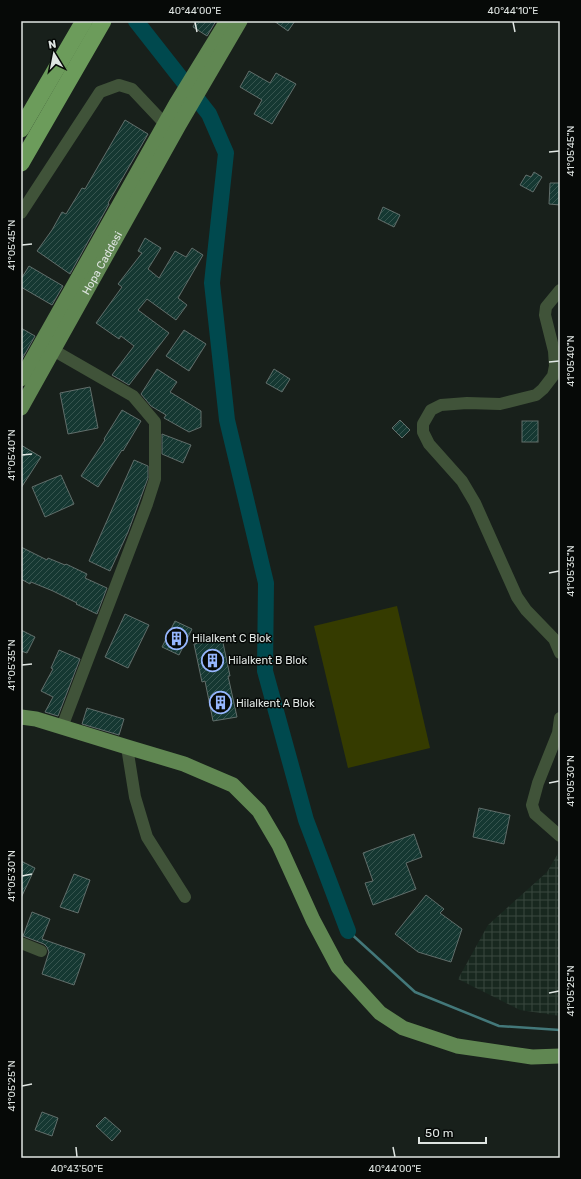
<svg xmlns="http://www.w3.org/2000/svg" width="581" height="1179" font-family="Rubik,sans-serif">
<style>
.industrial{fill:url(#industrial-grid)}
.garden{fill:#353b00}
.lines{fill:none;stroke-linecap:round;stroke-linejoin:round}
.stream{stroke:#43787a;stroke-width:2.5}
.river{stroke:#00494e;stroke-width:16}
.building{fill:url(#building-hatch);stroke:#616e6b}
.minor{stroke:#405339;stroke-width:12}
.major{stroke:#608752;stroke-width:15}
.highway{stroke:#6c9c5b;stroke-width:17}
.ticks{fill:none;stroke:#dfe5e2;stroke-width:1.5}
.labels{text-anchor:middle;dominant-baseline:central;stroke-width:3;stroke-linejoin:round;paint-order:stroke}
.street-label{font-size:11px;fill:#dfe5e2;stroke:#060907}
.poi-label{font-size:11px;fill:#dfe5e2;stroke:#060907;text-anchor:start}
.neatline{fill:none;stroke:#dfe5e2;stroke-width:1.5}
.ticks-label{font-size:10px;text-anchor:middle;fill:#dfe5e2}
</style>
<defs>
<pattern id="industrial-grid" width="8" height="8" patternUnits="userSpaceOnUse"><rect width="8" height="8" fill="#18281f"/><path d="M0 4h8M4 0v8" fill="none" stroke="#39473f"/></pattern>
<pattern id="building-hatch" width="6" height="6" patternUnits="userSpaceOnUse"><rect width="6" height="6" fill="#153832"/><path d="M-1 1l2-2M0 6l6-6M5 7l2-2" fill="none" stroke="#37554f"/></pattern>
</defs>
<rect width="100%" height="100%" fill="#18201b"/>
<path class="industrial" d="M560 850V1016L520 1010 458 979 488 925 547 872Z"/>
<path class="garden" d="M397 606 430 748 348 768 314 626Z"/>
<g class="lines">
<path class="stream" d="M348 931 415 992 499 1026 560 1030"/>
<path class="river" d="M136 21 209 114 226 153 212 283 227 420 266 583 265 671 306 820 348 931"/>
</g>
<g class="building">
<path d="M196 21H216L207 36 193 27Z"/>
<path d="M274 21H295L288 31Z"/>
<path d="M249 71 270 83 276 73 296 84 272 124 254 114 262 100 240 87Z"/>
<path d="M125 120 148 134 108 203 109 204 70 274 37 251 52 230 62 212 66 214 82 188 85 189Z"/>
<path d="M534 172 542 177 533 192 520 185 526 175 531 177Z"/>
<path d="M550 183H560V205L549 204Z"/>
<path d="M383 207 400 215 394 227 378 219Z"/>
<path d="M145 238 161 248 148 269 159 278 175 251 186 257 192 248 203 255 178 298 187 305 176 320 147 299 138 310 169 333 129 385 112 375 134 346 121 336 119 339 96 323 122 287 118 284 142 253 138 251Z"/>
<path d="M29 266 63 286 52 305 21 287V279Z"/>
<path d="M21 328 35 336 21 361Z"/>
<path d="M184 330 206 344 189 371 166 356Z"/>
<path d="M157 369 177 382 170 392 201 411V427L189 432 164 418 166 415 151 406 141 394Z"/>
<path d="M274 369 290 379 282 392 266 383Z"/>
<path d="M90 387 98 428 68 434 60 393Z"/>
<path d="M122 410 141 421 123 451 122 450 98 487 81 476 105 440 104 439Z"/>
<path d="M400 420 410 430 402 438 392 428Z"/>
<rect x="522" y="421" width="16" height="21"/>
<path d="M162 434 191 445 183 463 162 454Z"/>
<path d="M21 445 41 457 21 488Z"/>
<path d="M134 460 148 466V478L128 532 110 571 89 561Z"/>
<path d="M61 475 74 504 45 517 32 487Z"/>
<path d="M21 547 47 560 48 558 65 565 66 564 87 574 85 578 107 588 97 614 76 604 77 603 53 591 31 582 30 584 21 579Z"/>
<path d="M125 614 149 625 128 668 105 657Z"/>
<path d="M175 621 192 629 179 655 162 647Z"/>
<path d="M21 630 35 637 27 653 21 651Z"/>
<path d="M222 638 230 676H228L237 717 213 721 205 681 202 682 194 644Z"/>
<path d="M59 650 80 659 58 716 45 712 53 697 41 691 53 669 51 668Z"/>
<path d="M87 708 124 719 119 735 82 724Z"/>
<path d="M479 808 510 815 504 844 473 837Z"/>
<path d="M414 834 422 857 406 863 416 889 373 905 365 883 373 881 363 853Z"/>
<path d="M21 861 35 868 21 898Z"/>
<path d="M74 874 90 880 78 913 60 907Z"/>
<path d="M426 895 444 909 440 913 462 929 451 962 418 952 395 934Z"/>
<path d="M32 912 50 919 42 939 85 954 74 985 42 974 49 952 47 947 44 944 23 936Z"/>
<path d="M42 1112 58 1118 52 1136 35 1130Z"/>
<path d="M105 1117 121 1131 112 1141 96 1126Z"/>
</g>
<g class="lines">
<g class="minor">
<path d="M21 213 100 92 119 85 132 89 165 124"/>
<path d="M560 290 546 307 545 315 554 351 555 366 553 376 543 389 536 395 500 404 467 403 441 405 431 410 423 424V432L429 444 462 481 475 503 517 597 526 610 554 639 560 653"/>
<path d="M53 350 133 396 155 422V479L147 504 62 727"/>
<path d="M560 718 558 733 538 783 532 805 535 814 560 836"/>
<path d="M127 747 135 797 147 837 185 897"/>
<path d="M21 943 41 951"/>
</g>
<g class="major">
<path d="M21 379 176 104 227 21"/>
<path id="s1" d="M21 408 179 125 240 21"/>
<path d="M21 717 36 719 127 747 184 764 233 785 259 811 279 845 313 920 338 967 380 1013 403 1028 457 1046 532 1057 560 1056"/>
</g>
<g class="highway">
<path d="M21 129 84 21"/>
<path d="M21 163 103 21"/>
</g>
</g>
<path class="ticks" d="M195 22 197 32M513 22 515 32M549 152 559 151M22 245 32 244M549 362 559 361M22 455 32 454M549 573 559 571M22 665 32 664M549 783 559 781M22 876 32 874M549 993 559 991M22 1086 32 1084M76 1147 77 1157M393 1147 395 1157"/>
<defs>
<symbol id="building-ring" viewBox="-11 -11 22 22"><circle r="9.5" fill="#060907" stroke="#96b6fd" stroke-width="1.5"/><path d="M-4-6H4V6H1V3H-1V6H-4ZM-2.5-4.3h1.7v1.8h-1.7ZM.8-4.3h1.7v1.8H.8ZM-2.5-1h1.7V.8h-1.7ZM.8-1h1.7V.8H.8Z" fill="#96b6fd"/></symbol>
</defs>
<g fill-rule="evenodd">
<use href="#building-ring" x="164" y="626" width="25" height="25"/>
<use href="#building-ring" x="200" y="648" width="25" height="25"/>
<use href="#building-ring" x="208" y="690" width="25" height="25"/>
</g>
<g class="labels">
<g class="street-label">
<text stroke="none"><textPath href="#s1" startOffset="166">Hopa Caddesi</textPath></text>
</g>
<g class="poi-label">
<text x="192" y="638">Hilalkent C Blok</text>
<text x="228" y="660">Hilalkent B Blok</text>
<text x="236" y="703">Hilalkent A Blok</text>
</g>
</g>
<rect width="581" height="1179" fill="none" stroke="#060907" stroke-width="44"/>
<g transform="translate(54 54) rotate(350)" stroke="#060907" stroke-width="3" paint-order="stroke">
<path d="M0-3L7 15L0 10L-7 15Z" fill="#dfe5e2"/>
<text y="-6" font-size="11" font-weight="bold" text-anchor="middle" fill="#dfe5e2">N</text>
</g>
<path d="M419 1137v6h67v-6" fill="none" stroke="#dfe5e2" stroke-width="2"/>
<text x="425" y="1137" font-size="12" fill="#dfe5e2" stroke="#060907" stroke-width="3" paint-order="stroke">50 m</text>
<rect x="22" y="22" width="537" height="1135" class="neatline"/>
<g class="ticks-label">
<text x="195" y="14">40°44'00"E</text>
<text x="513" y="14">40°44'10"E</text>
<text transform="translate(570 151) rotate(-90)" y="4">41°05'45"N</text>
<text transform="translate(11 245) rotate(-90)" y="4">41°05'45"N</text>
<text transform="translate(570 361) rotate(-90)" y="4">41°05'40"N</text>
<text transform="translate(11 455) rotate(-90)" y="4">41°05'40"N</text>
<text transform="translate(570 571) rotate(-90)" y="4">41°05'35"N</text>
<text transform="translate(11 665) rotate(-90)" y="4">41°05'35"N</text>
<text transform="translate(570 781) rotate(-90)" y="4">41°05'30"N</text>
<text transform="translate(11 876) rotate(-90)" y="4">41°05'30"N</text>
<text transform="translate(570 991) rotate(-90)" y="4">41°05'25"N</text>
<text transform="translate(11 1086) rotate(-90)" y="4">41°05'25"N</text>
<text x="77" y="1172">40°43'50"E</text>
<text x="395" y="1172">40°44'00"E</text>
</g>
</svg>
